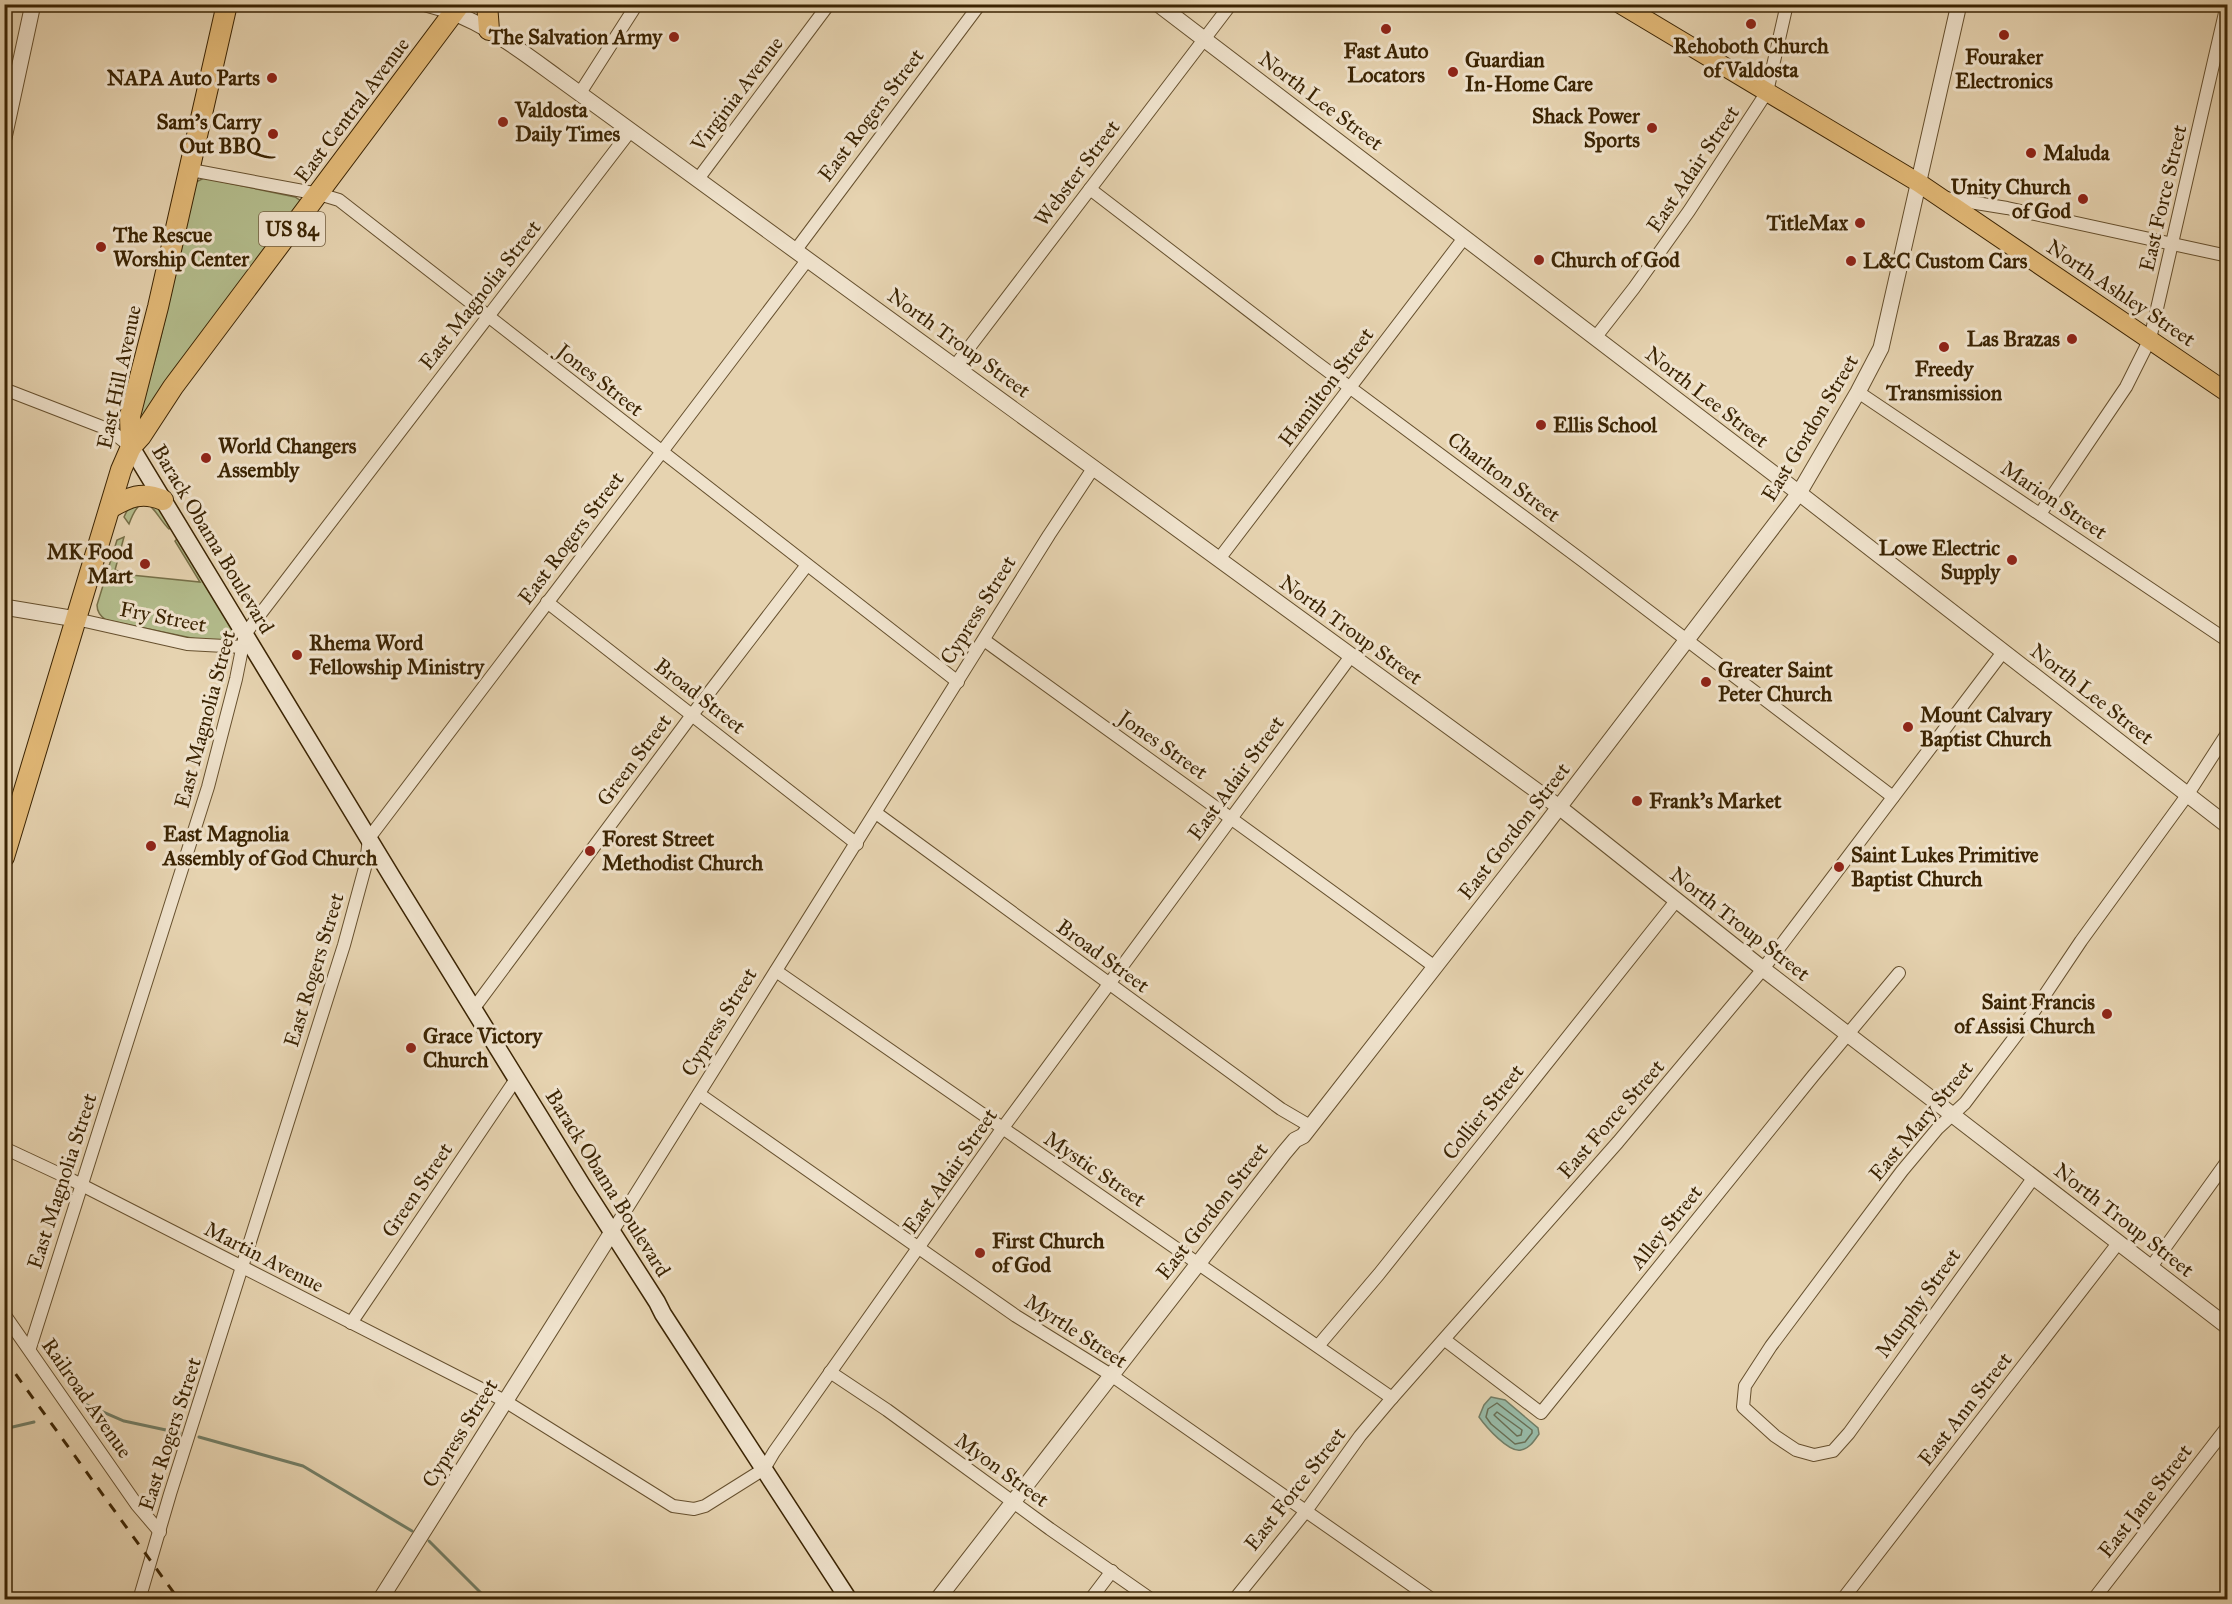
<svg xmlns="http://www.w3.org/2000/svg" width="2232" height="1604" font-family="'IM FELL Great Primer',serif">
<style>
.green{fill:#b3bc8c;stroke:#777048;stroke-width:1.5}
.water{fill:#97b9a6;stroke:#727d65;stroke-width:1.5}
.lines{fill:none;stroke-linecap:round;stroke-linejoin:round}
.shore{stroke:#696e54;stroke-width:1.5}
.stream{stroke:#727d65;stroke-width:3}
.minor-casing{stroke:#66502e;stroke-width:14}
.tertiary-casing{stroke:#66502e;stroke-width:17}
.secondary-casing{stroke:#3b2403;stroke-width:19}
.primary-casing{stroke:#3b2403;stroke-width:20}
.trunk-casing{stroke:#3b2403;stroke-width:22}
.minor{stroke:#efe2cc;stroke-width:12}
.tertiary{stroke:#efe2cc;stroke-width:15}
.secondary{stroke:#efe2cc;stroke-width:16}
.primary{stroke:#e3ba78;stroke-width:18}
.trunk{stroke:#e3ba78;stroke-width:20}
.rail{stroke:#3b2403;stroke-width:3;stroke-dasharray:10 10;stroke-linecap:butt}
.poi-dot{fill:#8f2418;stroke:#efe2cc;stroke-width:2}
.labels{text-anchor:middle;dominant-baseline:central;stroke-width:6;stroke-linejoin:round;paint-order:stroke}
.shield{fill:#efe2cc;stroke:#715d3f;stroke-width:1.5}
.shield-label{font-size:20px;font-weight:bold;fill:#3b2403}
.poi-label{font-size:21px;font-weight:bold;fill:#3b2403;stroke:#efe2cc;text-anchor:start}
.street-label{font-size:21px;fill:#3b2403;stroke:#efe2cc}
</style>
<rect width="100%" height="100%" fill="#e6d3b0"/>
<filter id="stains"><feTurbulence type="fractalNoise" baseFrequency=".00333" numOctaves="4"/><feColorMatrix values="0 0 0 0 .2 0 0 0 0 .09 0 0 0 0 .02 0 0 0 .5 -.17"/></filter>
<radialGradient id="worn" r=".72"><stop offset=".6" stop-color="#630" stop-opacity="0"/><stop offset="1" stop-color="#630" stop-opacity=".3"/></radialGradient>
<g class="green">
<path d="M204 178 295 197 301 201 145 418 137 423 158 349 196 182Z"/>
<path d="M146 498C158 504 165 513 173 524L169 529C155 516 145 481 129 524L124 517C128 507 134 499 146 498Z"/>
<path d="M124 537 115 570 131 575 200 582 175 541 178 538 236 635C233 643 228 642 220 644L106 620C100 616 97 612 97 605L117 540Z"/>
</g>
<path class="water" d="M1491 1397 1505 1400 1538 1428 1539 1434C1534 1441 1530 1448 1521 1450 1509 1453 1486 1427 1479 1417L1484 1405Z"/>
<g class="lines">
<g class="shore">
<path d="M1497 1403 1532 1430V1433L1525 1442 1515 1444 1491 1424 1486 1417 1488 1409Z"/>
<path d="M1497 1412 1522 1430 1521 1435 1517 1436 1494 1415Z"/>
</g>
<g class="stream">
<path d="M85 1404 124 1421 180 1433"/>
<path d="M4 1429 34 1422"/>
<path d="M199 1437 303 1466 412 1531"/>
<path d="M429 1541 488 1600"/>
</g>
<defs>
<g id="minor">
<path d="M580 93 637 4"/>
<path d="M191 170 319 194 339 200 958 682"/>
<path d="M698 179 829 4"/>
<path d="M1090 189 1313 360 1583 561 1893 797"/>
<path d="M1945 198 2007 208 2228 256"/>
<path d="M795 251 980 4"/>
<path d="M1595 338 1634 288 1689 211 1767 92 1787 4"/>
<path d="M955 366 1231 4"/>
<path d="M4 389 110 430 131 447"/>
<path d="M1858 392 2228 641"/>
<path d="M2040 514 2126 387 2150 339 2227 4"/>
<path d="M1219 559 1464 238"/>
<path d="M547 602 857 844"/>
<path d="M76 619 187 644 243 647"/>
<path d="M984 640C1134 749 1286 857 1435 967"/>
<path d="M876 813 1281 1109 1310 1126"/>
<path d="M776 971 1392 1398"/>
<path d="M474 1008 692 715 807 565"/>
<path d="M699 1094 1016 1316 1111 1375 1433 1600"/>
<path d="M4 1148 64 1176 505 1401 673 1506 694 1509 705 1506 764 1469 774 1452 1002 1129 1351 656"/>
<path d="M2034 1177 1899 1364 1849 1433 1833 1451 1814 1455 1796 1450 1775 1436 1743 1407 1745 1386 1771 1346 1902 1171 1938 1128 1965 1103 2030 1017 2081 941 2188 794 2228 732"/>
<path d="M612 1232 1049 535 1094 467"/>
<path d="M2151 1267 2228 1160"/>
<path d="M4 1314 137 1505 160 1532"/>
<path d="M351 1323 516 1079"/>
<path d="M1445 1340 1541 1413 1813 1076 1899 973"/>
<path d="M1318 1346 1379 1274 1676 901"/>
<path d="M30 1348 208 787 236 679 245 634 631 130"/>
<path d="M830 1372 887 1410 1050 1529 1152 1600"/>
<path d="M139 1600 170 1494 344 945 366 864 369 838 808 259"/>
<path d="M1090 1600 1112 1571"/>
<path d="M1234 1600 1306 1511 1360 1436 1392 1398 1618 1142 1763 969 2003 652"/>
<path d="M1842 1600 2119 1242"/>
<path d="M2093 1600 2228 1426"/>
</g>
<g id="tertiary">
<path d="M426 4C476 16 516 47 557 77L1559 807 1763 969 2228 1327"/>
<path d="M1158 4 1799 493 2228 826"/>
<path d="M4 138 33 4"/>
<path d="M4 607 76 619"/>
<path d="M380 1600 612 1232"/>
<path d="M937 1600 1284 1153 1295 1140 1303 1136 1534 840 1799 493 1858 392 1881 348 1959 4"/>
</g>
<path id="secondary" d="M131 447 392 877 582 1185 657 1302 663 1314 849 1600"/>
<path id="primary" d="M1620 4 1919 183 2228 393"/>
<g id="trunk">
<path d="M487 4 489 30"/>
<path d="M131 447 141 436 173 387 460 4"/>
<path d="M110 508C129 497 142 491 163 500"/>
<path d="M4 857 121 470 131 447 130 416 158 307 227 4"/>
</g>
</defs>
<use href="#minor" class="minor-casing"/>
<use href="#tertiary" class="tertiary-casing"/>
<use href="#secondary" class="secondary-casing"/>
<use href="#primary" class="primary-casing"/>
<use href="#trunk" class="trunk-casing"/>
<use href="#minor" class="minor"/>
<use href="#tertiary" class="tertiary"/>
<use href="#secondary" class="secondary"/>
<use href="#primary" class="primary"/>
<use href="#trunk" class="trunk"/>
<path class="rail" d="M4 1358 179 1600"/>
</g>
<g class="poi-dot">
<circle cx="1751" cy="24" r="6"/>
<circle cx="1386" cy="29" r="6"/>
<circle cx="2004" cy="35" r="6"/>
<circle cx="674" cy="37" r="6"/>
<circle cx="1453" cy="72" r="6"/>
<circle cx="272" cy="78" r="6"/>
<circle cx="503" cy="122" r="6"/>
<circle cx="1652" cy="128" r="6"/>
<circle cx="273" cy="134" r="6"/>
<circle cx="2031" cy="153" r="6"/>
<circle cx="2083" cy="199" r="6"/>
<circle cx="1860" cy="223" r="6"/>
<circle cx="101" cy="247" r="6"/>
<circle cx="1539" cy="260" r="6"/>
<circle cx="1851" cy="261" r="6"/>
<circle cx="2072" cy="339" r="6"/>
<circle cx="1944" cy="347" r="6"/>
<circle cx="1541" cy="425" r="6"/>
<circle cx="206" cy="458" r="6"/>
<circle cx="2012" cy="560" r="6"/>
<circle cx="145" cy="564" r="6"/>
<circle cx="297" cy="655" r="6"/>
<circle cx="1706" cy="682" r="6"/>
<circle cx="1908" cy="727" r="6"/>
<circle cx="1637" cy="801" r="6"/>
<circle cx="151" cy="846" r="6"/>
<circle cx="590" cy="851" r="6"/>
<circle cx="1839" cy="867" r="6"/>
<circle cx="2107" cy="1014" r="6"/>
<circle cx="411" cy="1048" r="6"/>
<circle cx="980" cy="1253" r="6"/>
</g>
<g class="labels">
<rect class="shield" x="259" y="212" width="66" height="34" rx="4.5"/>
<g class="shield-label">
<text x="292" y="229">US 84</text>
</g>
<g class="poi-label">
<text x="662" y="37" text-anchor="end">The Salvation Army</text>
<text x="1751" y="46" text-anchor="middle">Rehoboth Church<tspan x="1751" dy="24">of Valdosta</tspan></text>
<text x="1386" y="51" text-anchor="middle">Fast Auto<tspan x="1386" dy="24">Locators</tspan></text>
<text x="2004" y="57" text-anchor="middle">Fouraker<tspan x="2004" dy="24">Electronics</tspan></text>
<text x="1465" y="60">Guardian<tspan x="1465" dy="24">In-Home Care</tspan></text>
<text x="260" y="78" text-anchor="end">NAPA Auto Parts</text>
<text x="515" y="110">Valdosta<tspan x="515" dy="24">Daily Times</tspan></text>
<text x="1640" y="116" text-anchor="end">Shack Power<tspan x="1640" dy="24">Sports</tspan></text>
<text x="261" y="122" text-anchor="end">Sam's Carry<tspan x="261" dy="24">Out BBQ</tspan></text>
<text x="2043" y="153">Maluda</text>
<text x="2071" y="187" text-anchor="end">Unity Church<tspan x="2071" dy="24">of God</tspan></text>
<text x="1848" y="223" text-anchor="end">TitleMax</text>
<text x="113" y="235">The Rescue<tspan x="113" dy="24">Worship Center</tspan></text>
<text x="1551" y="260">Church of God</text>
<text x="1863" y="261">L&amp;C Custom Cars</text>
<text x="2060" y="339" text-anchor="end">Las Brazas</text>
<text x="1944" y="369" text-anchor="middle">Freedy<tspan x="1944" dy="24">Transmission</tspan></text>
<text x="1553" y="425">Ellis School</text>
<text x="218" y="446">World Changers<tspan x="218" dy="24">Assembly</tspan></text>
<text x="2000" y="548" text-anchor="end">Lowe Electric<tspan x="2000" dy="24">Supply</tspan></text>
<text x="133" y="552" text-anchor="end">MK Food<tspan x="133" dy="24">Mart</tspan></text>
<text x="309" y="643">Rhema Word<tspan x="309" dy="24">Fellowship Ministry</tspan></text>
<text x="1718" y="670">Greater Saint<tspan x="1718" dy="24">Peter Church</tspan></text>
<text x="1920" y="715">Mount Calvary<tspan x="1920" dy="24">Baptist Church</tspan></text>
<text x="1649" y="801">Frank's Market</text>
<text x="163" y="834">East Magnolia<tspan x="163" dy="24">Assembly of God Church</tspan></text>
<text x="602" y="839">Forest Street<tspan x="602" dy="24">Methodist Church</tspan></text>
<text x="1851" y="855">Saint Lukes Primitive<tspan x="1851" dy="24">Baptist Church</tspan></text>
<text x="2095" y="1002" text-anchor="end">Saint Francis<tspan x="2095" dy="24">of Assisi Church</tspan></text>
<text x="423" y="1036">Grace Victory<tspan x="423" dy="24">Church</tspan></text>
<text x="992" y="1241">First Church<tspan x="992" dy="24">of God</tspan></text>
</g>
<g class="street-label">
<text transform="translate(737 94) rotate(-53)">Virginia Avenue</text>
<text transform="translate(1321 101) rotate(37)">North Lee Street</text>
<text transform="translate(352 110) rotate(-53)">East Central Avenue</text>
<text transform="translate(871 115) rotate(-53)">East Rogers Street</text>
<text transform="translate(1693 169) rotate(-56)">East Adair Street</text>
<text transform="translate(1077 173) rotate(-53)">Webster Street</text>
<text transform="translate(2163 198) rotate(-77)">East Force Street</text>
<text transform="translate(2121 293) rotate(34)">North Ashley Street</text>
<text transform="translate(480 295) rotate(-52)">East Magnolia Street</text>
<text transform="translate(959 343) rotate(36)">North Troup Street</text>
<text transform="translate(119 377) rotate(-78)">East Hill Avenue</text>
<text transform="translate(600 380) rotate(38)">Jones Street</text>
<text transform="translate(1326 387) rotate(-53)">Hamilton Street</text>
<text transform="translate(1707 397) rotate(38)">North Lee Street</text>
<text transform="translate(1810 428) rotate(-59)">East Gordon Street</text>
<text transform="translate(1504 477) rotate(37)">Charlton Street</text>
<text transform="translate(2054 500) rotate(34)">Marion Street</text>
<text transform="translate(571 538) rotate(-53)">East Rogers Street</text>
<text transform="translate(213 539) rotate(59)">Barack Obama Boulevard</text>
<text transform="translate(978 610) rotate(-58)">Cypress Street</text>
<text transform="translate(163 617) rotate(11)">Fry Street</text>
<text transform="translate(1351 630) rotate(36)">North Troup Street</text>
<text transform="translate(2092 694) rotate(38)">North Lee Street</text>
<text transform="translate(700 696) rotate(38)">Broad Street</text>
<text transform="translate(205 719) rotate(-75)">East Magnolia Street</text>
<text transform="translate(1163 745) rotate(35)">Jones Street</text>
<text transform="translate(634 760) rotate(-53)">Green Street</text>
<text transform="translate(1236 778) rotate(-54)">East Adair Street</text>
<text transform="translate(1514 831) rotate(-52)">East Gordon Street</text>
<text transform="translate(1740 924) rotate(38)">North Troup Street</text>
<text transform="translate(1103 956) rotate(36)">Broad Street</text>
<text transform="translate(314 970) rotate(-73)">East Rogers Street</text>
<text transform="translate(719 1022) rotate(-58)">Cypress Street</text>
<text transform="translate(1483 1112) rotate(-51)">Collier Street</text>
<text transform="translate(1611 1119) rotate(-49)">East Force Street</text>
<text transform="translate(1921 1121) rotate(-50)">East Mary Street</text>
<text transform="translate(1095 1169) rotate(34)">Mystic Street</text>
<text transform="translate(950 1171) rotate(-55)">East Adair Street</text>
<text transform="translate(62 1181) rotate(-72)">East Magnolia Street</text>
<text transform="translate(608 1183) rotate(58)">Barack Obama Boulevard</text>
<text transform="translate(417 1190) rotate(-56)">Green Street</text>
<text transform="translate(1212 1211) rotate(-52)">East Gordon Street</text>
<text transform="translate(2124 1220) rotate(38)">North Troup Street</text>
<text transform="translate(1666 1227) rotate(-51)">Alley Street</text>
<text transform="translate(264 1257) rotate(27)">Martin Avenue</text>
<text transform="translate(1918 1303) rotate(-54)">Murphy Street</text>
<text transform="translate(1076 1331) rotate(33)">Myrtle Street</text>
<text transform="translate(87 1398) rotate(55)">Railroad Avenue</text>
<text transform="translate(1965 1409) rotate(-52)">East Ann Street</text>
<text transform="translate(460 1433) rotate(-58)">Cypress Street</text>
<text transform="translate(170 1434) rotate(-72)">East Rogers Street</text>
<text transform="translate(1002 1470) rotate(36)">Myon Street</text>
<text transform="translate(1295 1489) rotate(-52)">East Force Street</text>
<text transform="translate(2145 1501) rotate(-52)">East Jane Street</text>
</g>
</g>
<rect width="2232" height="1604" fill="none" stroke="#e6d3b0" stroke-width="24"/>
<rect x="6" y="6" width="2220" height="1592" fill="none" stroke="#3b2403" stroke-width="3"/>
<rect x="12" y="12" width="2208" height="1580" fill="none" stroke="#3b2403" stroke-width="1.5"/>
<rect width="100%" height="100%" filter="url(#stains)"/>
<rect width="100%" height="100%" fill="url(#worn)"/>
</svg>
